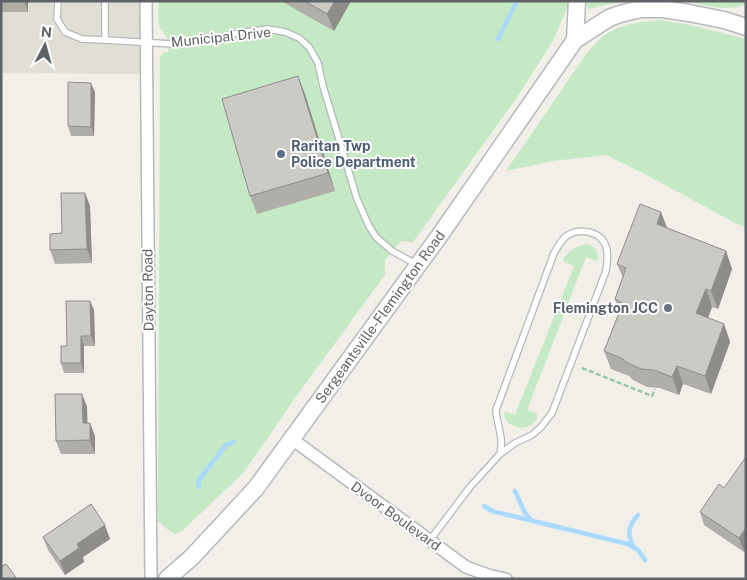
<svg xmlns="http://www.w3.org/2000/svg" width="747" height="580" font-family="'Public Sans',sans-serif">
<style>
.education{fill:#e1ded6}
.green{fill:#c5e8c5}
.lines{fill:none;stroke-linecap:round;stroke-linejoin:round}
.stream{stroke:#aadaff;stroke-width:4.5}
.lane-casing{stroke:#b5b8bc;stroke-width:8}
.street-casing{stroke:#b5b8bc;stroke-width:14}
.secondary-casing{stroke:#b6babf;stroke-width:19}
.path{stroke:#9cc7a9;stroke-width:2.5;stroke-dasharray:5 2.5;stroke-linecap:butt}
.lane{stroke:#fff;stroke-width:5.5}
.street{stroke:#fff;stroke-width:11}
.secondary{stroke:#fff;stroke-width:16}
.wall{fill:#afaea9}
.shaded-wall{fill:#8f8d8a}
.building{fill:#cccac5;stroke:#8f8d8a}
.service-dot{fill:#5c6f8a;stroke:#fff;stroke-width:2}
.worship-dot{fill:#6b7280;stroke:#fff;stroke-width:2}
.labels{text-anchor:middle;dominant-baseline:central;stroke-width:4;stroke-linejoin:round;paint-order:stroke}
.street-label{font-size:14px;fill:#5f6368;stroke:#fff}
.service-label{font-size:14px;font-weight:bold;fill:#4e5e75;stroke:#fff;text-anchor:start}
.worship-label{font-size:14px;font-weight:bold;fill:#5b616d;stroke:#fff;text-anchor:end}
</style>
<rect width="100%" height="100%" fill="#f1efe8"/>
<path class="education" d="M1 1H146V74L1 73Z"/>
<g class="green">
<path d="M159 1H569V3L554 39 518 96 413 242 401 241 385 260V275L300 391 244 472 182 531 175 534 167 529 158 521V499L160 57 163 53 168 52 167 36C155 27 159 15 159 1Z"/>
<path d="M587 1H625L588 9Z"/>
<path d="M689 1H746V4C733 12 702 6 689 1Z"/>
<path d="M661 20 695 26 746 39V227L739 225 643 173 606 155 553 161 506 171 587 53C592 48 596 43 601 38 618 24 639 22 661 20Z"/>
<path d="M587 244C595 246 598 251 598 259L596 261 586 257 527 410 537 414V419C534 422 531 426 527 427 517 430 505 424 504 414L506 412 515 415 574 266 564 262 563 259C569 250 577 246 587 244Z"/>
</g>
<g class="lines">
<g class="stream">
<path d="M498 39 517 1"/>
<path d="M199 487 198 481 226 445 234 442"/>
<path d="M515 491 525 513 531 520"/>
<path d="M484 506 492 511 628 544 638 550 645 560"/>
<path d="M633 547C627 534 628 526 638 515"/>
</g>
<defs>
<g id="lane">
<path d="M58 1 57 19 65 32 82 39 105 40"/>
<path d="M105 1V40L172 44 212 40 233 34 267 29 285 32 299 38 309 47 318 63 323 86 357 199 369 226 376 237 392 251 416 264"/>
<path d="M430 540 470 487 500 454 515 443 532 435 541 427 552 413 606 271C607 263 609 252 605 244 599 231 580 228 568 235 561 239 558 247 554 253L496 410C497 427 504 436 500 454"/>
</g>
<g id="street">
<path d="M146 1 151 579"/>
<path d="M292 439 466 567 488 575 506 579"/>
</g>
<g id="secondary">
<path d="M575 40 577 1"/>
<path d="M167 579 192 557 256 488 440 235 575 40 609 18 620 14 640 9H663L689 13 724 20 746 27"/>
</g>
</defs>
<use href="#lane" class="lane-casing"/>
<use href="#street" class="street-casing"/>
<use href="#secondary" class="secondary-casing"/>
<path class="path" d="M582 368 652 396 655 389"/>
<use href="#lane" class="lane"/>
<use href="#street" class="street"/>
<use href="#secondary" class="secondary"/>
</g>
<g class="wall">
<rect x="1" y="1" width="27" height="11"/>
<path d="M281 1H351L334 31Z"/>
<path d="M95 92 94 136H71L68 126Z"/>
<path d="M305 94 335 191 257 214 250 196Z"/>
<path d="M85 193 90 206 92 263 55 264 50 250 62 233Z"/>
<path d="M667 228 726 251 732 269 718 309 712 307 708 318 724 324 730 342 711 394 683 384 679 395 660 388 647 387 633 380 629 376 611 369 604 351 619 312 615 299 623 278 617 264Z"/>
<path d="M90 301 94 310 95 346H84V373H64L61 363 67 346Z"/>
<path d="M82 394 87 407V423L95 436V454H61L56 441Z"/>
<path d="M724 488 744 552 704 525 700 512Z"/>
<path d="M43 537 110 539 83 557 84 562 65 575 48 550Z"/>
</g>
<g class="shaded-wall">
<path d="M24 1H28V12Z"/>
<path d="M335 1H351L334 31 327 14Z"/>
<path d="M298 76 305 94 335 191 328 173Z"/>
<path d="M91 83 95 92 94 136 91 127Z"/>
<path d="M85 193 90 206 92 263 87 249Z"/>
<path d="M661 212 668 230 657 224Z"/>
<path d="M726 251 732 269 718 309 711 291Z"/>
<path d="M706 289 712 307 703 331 696 313Z"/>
<path d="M90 301 94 310 95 346 91 336Z"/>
<path d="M724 324 730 342 711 394 705 376Z"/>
<path d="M81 336 84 346V373L81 363Z"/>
<path d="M677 366 683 384 679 395 672 377Z"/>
<path d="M82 394 87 407 88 436 83 423Z"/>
<path d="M90 423 95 436V454L90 440Z"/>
<path d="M105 525 110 539 83 557 84 562 65 575 60 561 77 544Z"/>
<path d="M746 528V549L744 552 739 538Z"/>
</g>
<g class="building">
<path d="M305 1H335L327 14Z"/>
<path d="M298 76 328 173 250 196 222 99Z"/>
<path d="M68 82 91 83V127L68 126Z"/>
<path d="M61 193H85L87 249 50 250V234L62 233Z"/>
<path d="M640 204 661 212 657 224 726 251 711 291 706 289 696 313 724 324 705 376 677 366 672 377 654 370 641 369 626 362 623 359 604 351 623 303 615 299 626 268 617 264Z"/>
<path d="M66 301H90L91 336H81V363H61V346H67Z"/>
<path d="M55 394H82L83 423H90V440L56 441Z"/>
<path d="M746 457V528L739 538 700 512 719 484 724 488Z"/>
<path d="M91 504 105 525 77 544 79 548 60 561 43 537Z"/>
<path d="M6 564 17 579H1V567Z"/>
</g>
<circle class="service-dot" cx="281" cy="154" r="5"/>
<circle class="worship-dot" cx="668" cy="308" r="5"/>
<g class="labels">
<g class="street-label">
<text transform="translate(221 37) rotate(-6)">Municipal Drive</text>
<text transform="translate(148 290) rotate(-91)">Dayton Road</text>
<text transform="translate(380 317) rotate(-54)">Sergeantsville-Flemington Road</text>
<text transform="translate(396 516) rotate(36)">Dvoor Boulevard</text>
</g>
<g class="service-label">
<text x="291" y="146">Raritan Twp<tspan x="291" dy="16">Police Department</tspan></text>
</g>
<g class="worship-label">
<text x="658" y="308">Flemington JCC</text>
</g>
</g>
<rect width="747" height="580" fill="none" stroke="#5f6368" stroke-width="5"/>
<g transform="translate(45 45) rotate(6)" stroke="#ffffff" stroke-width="4" paint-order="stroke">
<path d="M0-4L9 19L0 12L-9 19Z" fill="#5f6368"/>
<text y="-8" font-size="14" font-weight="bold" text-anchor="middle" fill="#5f6368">N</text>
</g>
</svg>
